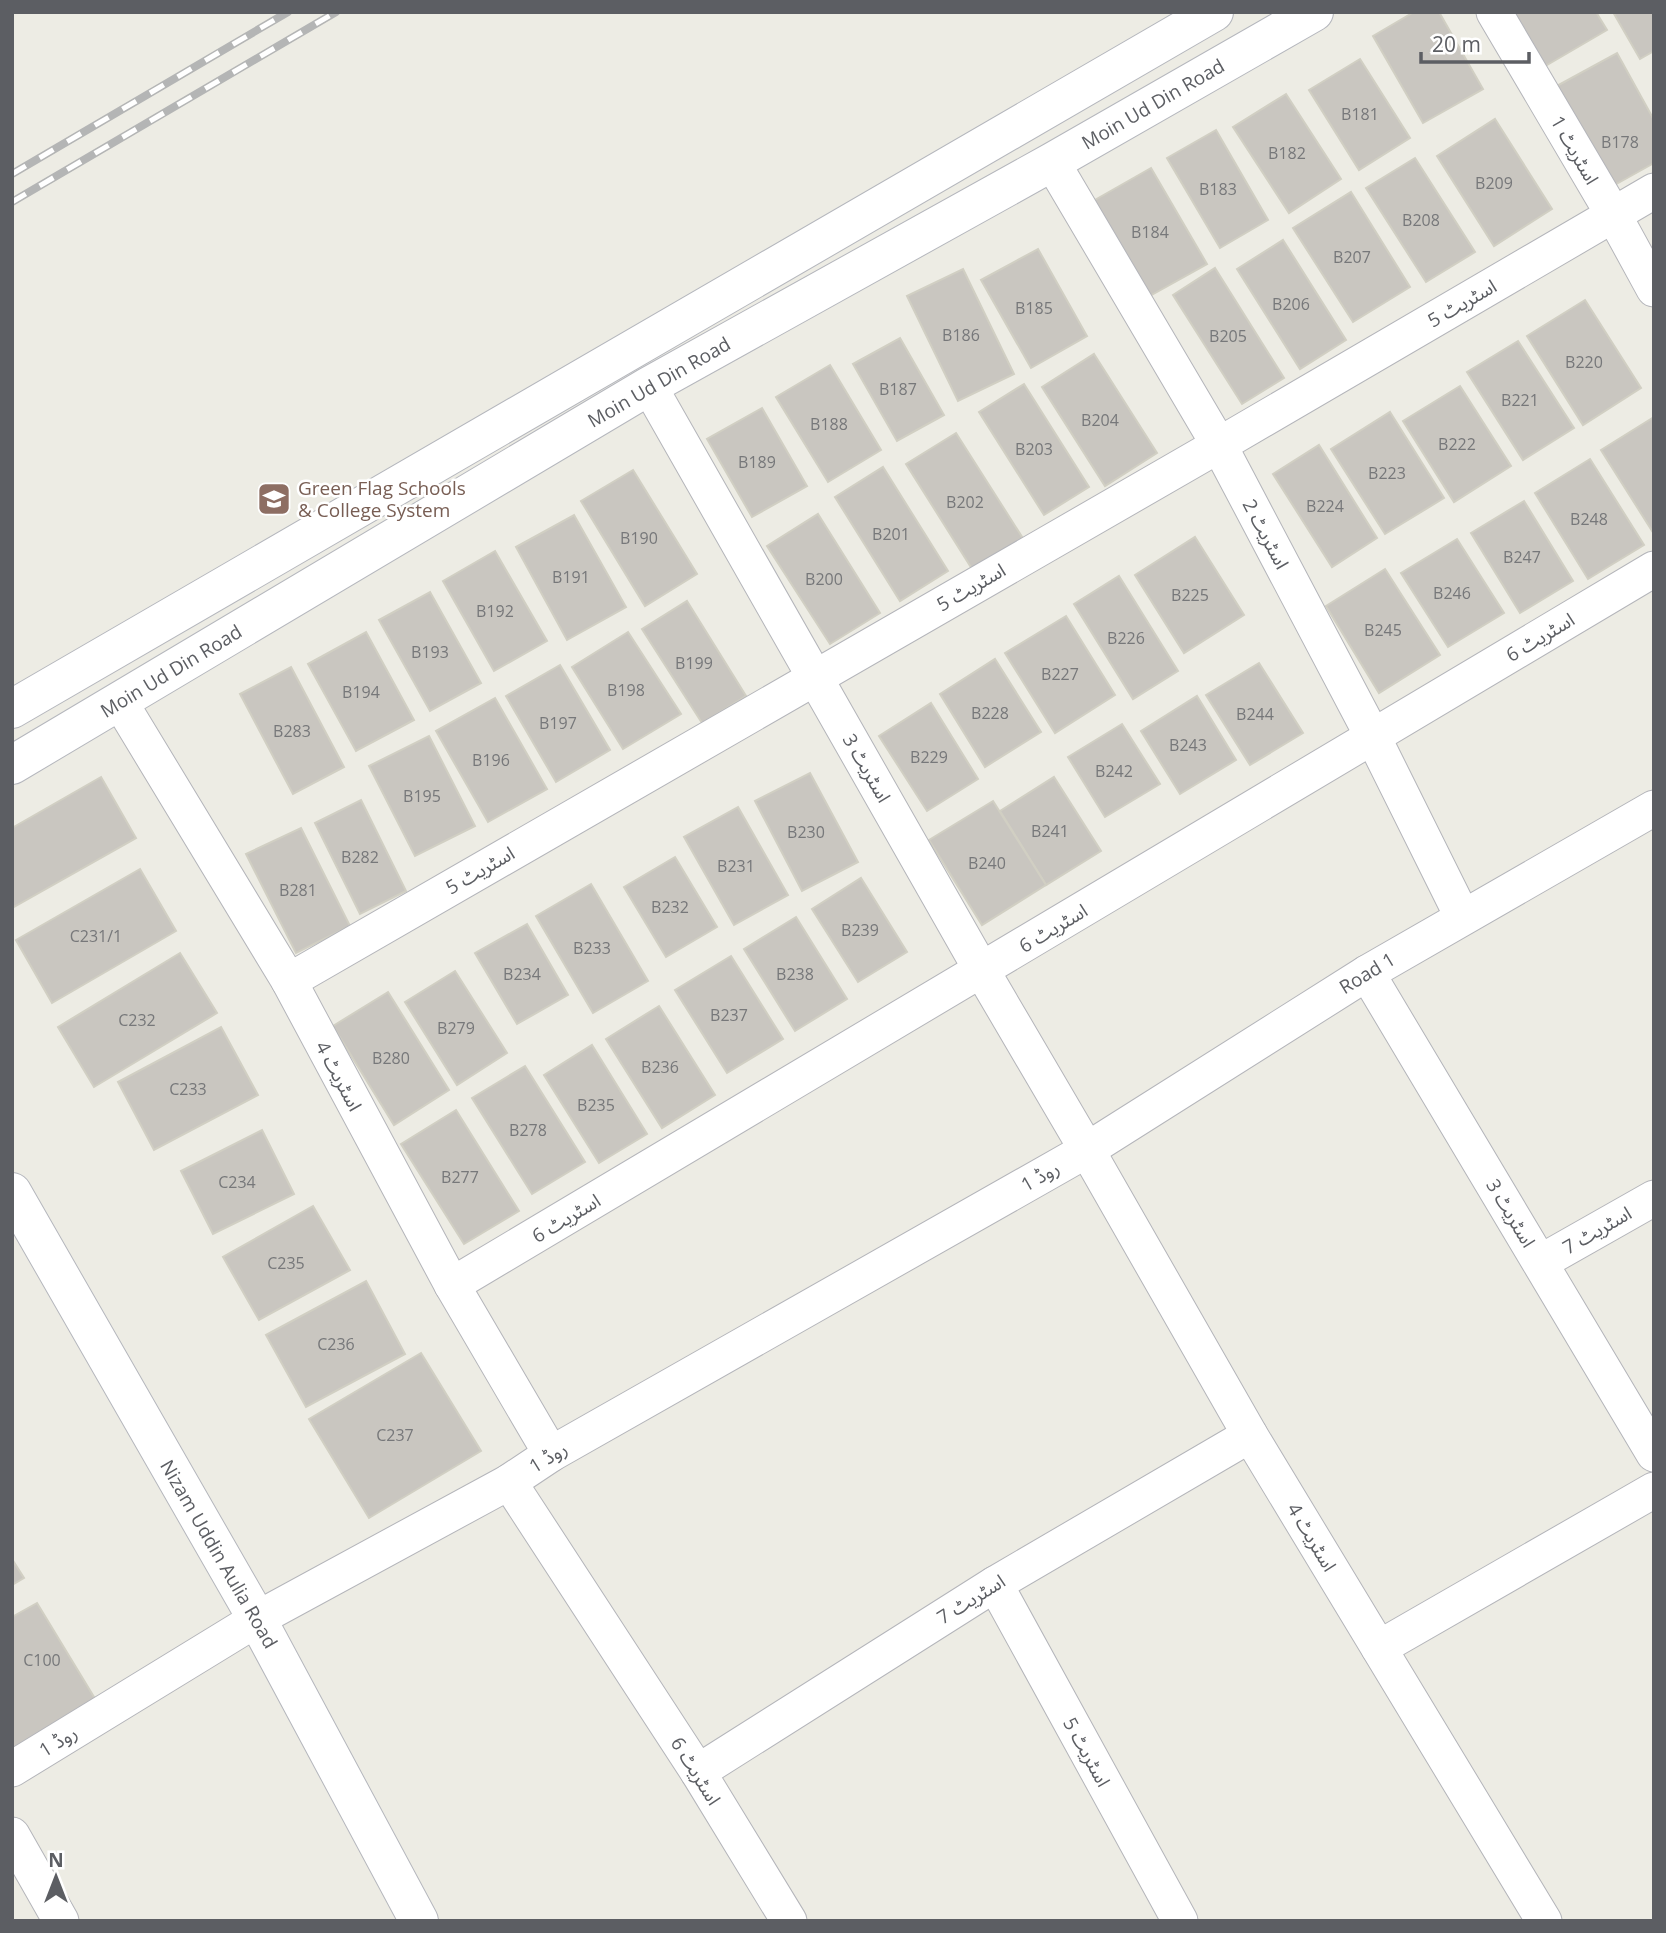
<svg xmlns="http://www.w3.org/2000/svg" width="1666" height="1933" font-family="'Open Sans','Noto Sans Arabic',sans-serif">
<style>
.building{fill:#c9c6c0;stroke:#d1cfc3;stroke-width:2}
.lines{fill:none;stroke-linecap:round;stroke-linejoin:round}
.street-casing{stroke:#b4b5ba;stroke-width:37}
.secondary-casing{stroke:#b5b7bd;stroke-width:40}
.street{stroke:#fff;stroke-width:35}
.secondary{stroke:#fff;stroke-width:38}
.rail-casing{stroke:#b4b5b5;stroke-width:8}
.rail{stroke:#fff;stroke-width:5;stroke-dasharray:16;stroke-linecap:butt}
.labels{text-anchor:middle;dominant-baseline:central;stroke-width:5;stroke-linejoin:round;paint-order:stroke}
.number-label{font-size:16px;fill:#77787a}
.street-label{font-size:19px;fill:#5c5e63;stroke:#fff}
.education-label{font-size:19px;fill:#785e54;stroke:#fff;text-anchor:start}
</style>
<rect width="100%" height="100%" fill="#edece4"/>
<g class="building">
<path d="M1414 12H1439L1483 89 1423 123 1373 36Z"/>
<path d="M1509 12H1596L1607 30 1542 68Z"/>
<path d="M1613 12H1654V51L1640 59Z"/>
<path d="M1617 53 1654 120V163L1611 187 1555 87Z"/>
<path d="M1360 59 1410 138 1359 170 1309 90Z"/>
<path d="M1286 94 1341 179 1289 213 1233 127Z"/>
<path d="M1495 119 1552 209 1494 246 1437 156Z"/>
<path d="M1216 130 1268 220 1220 248 1167 158Z"/>
<path d="M1415 158 1475 252 1426 282 1366 188Z"/>
<path d="M1151 168 1207 264 1148 297 1093 201Z"/>
<path d="M1351 192 1410 287 1353 322 1293 228Z"/>
<path d="M1283 240 1346 340 1300 369 1237 269Z"/>
<path d="M1038 249 1087 336 1031 368 981 280Z"/>
<path d="M1215 268 1284 378 1242 404 1173 295Z"/>
<path d="M963 269 1014 374 958 401 907 296Z"/>
<path d="M1585 300 1641 388 1583 425 1527 336Z"/>
<path d="M900 338 944 415 897 441 853 364Z"/>
<path d="M1518 341 1574 428 1523 460 1467 372Z"/>
<path d="M1094 354 1157 453 1105 486 1042 387Z"/>
<path d="M830 365 881 450 828 482 776 397Z"/>
<path d="M1024 384 1089 487 1044 515 979 412Z"/>
<path d="M1460 386 1511 466 1454 502 1403 421Z"/>
<path d="M762 408 807 486 752 517 707 439Z"/>
<path d="M1390 412 1444 498 1385 534 1331 449Z"/>
<path d="M1654 417V534L1601 450Z"/>
<path d="M956 433 1024 540 974 572 906 464Z"/>
<path d="M1319 445 1377 538 1332 567 1273 474Z"/>
<path d="M1590 459 1644 545 1588 579 1535 493Z"/>
<path d="M883 467 948 571 900 601 835 497Z"/>
<path d="M633 470 697 574 645 606 581 501Z"/>
<path d="M1524 501 1573 581 1520 613 1471 533Z"/>
<path d="M818 514 880 613 830 644 767 546Z"/>
<path d="M574 515 626 607 567 640 516 547Z"/>
<path d="M1195 537 1244 615 1184 653 1135 575Z"/>
<path d="M1457 539 1504 613 1448 647 1401 573Z"/>
<path d="M495 551 547 641 494 671 443 581Z"/>
<path d="M1385 569 1440 655 1379 693 1326 606Z"/>
<path d="M1119 576 1178 671 1133 699 1074 604Z"/>
<path d="M430 592 481 683 430 711 379 620Z"/>
<path d="M687 601 746 696 702 723 642 629Z"/>
<path d="M1066 616 1115 695 1055 733 1005 653Z"/>
<path d="M366 632 414 720 356 751 308 664Z"/>
<path d="M628 632 681 714 623 749 572 667Z"/>
<path d="M995 659 1041 732 985 767 940 694Z"/>
<path d="M1259 663 1303 733 1250 765 1206 695Z"/>
<path d="M560 665 610 750 556 782 506 696Z"/>
<path d="M291 667 344 767 293 794 240 694Z"/>
<path d="M1197 696 1236 760 1180 794 1141 731Z"/>
<path d="M495 698 547 789 488 822 436 731Z"/>
<path d="M931 703 978 779 927 811 879 736Z"/>
<path d="M1122 724 1160 784 1105 817 1068 757Z"/>
<path d="M429 736 475 826 415 856 369 766Z"/>
<path d="M810 773 858 862 802 891 755 801Z"/>
<path d="M101 777 136 838 12 908V828Z"/>
<path d="M1054 777 1101 851 1046 885 1000 811Z"/>
<path d="M361 800 406 891 360 914 315 823Z"/>
<path d="M993 801 1046 885 982 925 929 840Z"/>
<path d="M738 807 788 895 734 925 684 837Z"/>
<path d="M301 828 350 926 296 953 246 854Z"/>
<path d="M675 857 717 927 666 957 624 887Z"/>
<path d="M140 869 176 931 52 1003 16 940Z"/>
<path d="M861 878 907 952 858 982 812 909Z"/>
<path d="M591 884 648 981 593 1013 536 916Z"/>
<path d="M796 917 847 999 795 1031 744 949Z"/>
<path d="M527 924 568 995 517 1024 475 953Z"/>
<path d="M180 953 217 1013 94 1087 58 1027Z"/>
<path d="M731 956 783 1039 727 1073 675 990Z"/>
<path d="M455 971 507 1053 457 1085 405 1002Z"/>
<path d="M388 992 449 1090 394 1125 333 1026Z"/>
<path d="M659 1006 715 1095 662 1128 606 1039Z"/>
<path d="M221 1027 258 1095 154 1150 118 1082Z"/>
<path d="M592 1045 647 1134 599 1163 544 1075Z"/>
<path d="M525 1066 585 1162 532 1194 472 1098Z"/>
<path d="M456 1110 519 1211 464 1244 401 1144Z"/>
<path d="M262 1130 294 1194 213 1234 181 1171Z"/>
<path d="M313 1206 350 1270 259 1320 223 1257Z"/>
<path d="M366 1281 405 1354 306 1407 266 1335Z"/>
<path d="M421 1353 481 1451 369 1518 309 1419Z"/>
<path d="M12 1559 24 1578 12 1585Z"/>
<path d="M37 1603 97 1702 12 1753V1617Z"/>
</g>
<g class="lines">
<defs>
<g id="street">
<path d="M1494 12 1613 214 1654 289"/>
<path d="M1052 162 1219 445 1373 737 1462 916"/>
<path d="M649 386 982 971 1087 1150 1250 1435 1544 1921"/>
<path d="M120 702 289 981 452 1285 551 1454"/>
<path d="M1367 973 1654 1454"/>
<path d="M289 981 1219 445 1654 191"/>
<path d="M1541 1262 1654 1198"/>
<path d="M452 1285 1654 569"/>
<path d="M509 1482 698 1772 789 1921"/>
<path d="M995 1584 1180 1921"/>
<path d="M1379 1648 1654 1490"/>
<path d="M12 1769 257 1619 509 1482 551 1454 1087 1150 1367 973 1654 808"/>
<path d="M698 1772 995 1584 1250 1435"/>
<path d="M12 1835 61 1921"/>
</g>
<g id="secondary">
<path d="M12 709 1214 12"/>
<path d="M12 765 649 386 1052 162 1314 12"/>
<path d="M12 1192 257 1619 419 1921"/>
</g>
</defs>
<use href="#street" class="street-casing"/>
<use href="#secondary" class="secondary-casing"/>
<use href="#street" class="street"/>
<use href="#secondary" class="secondary"/>
<defs>
<g id="rail">
<path d="M12 174 288 12"/>
<path d="M12 202 336 12"/>
</g>
</defs>
<use href="#rail" class="rail-casing"/>
<use href="#rail" class="rail"/>
</g>
<defs>
<symbol id="university-square" viewBox="-11 -11 22 22"><rect x="-9" y="-9" width="18" height="18" rx="4" fill="#8d6e63" stroke="#fff"/><path d="M0-5L7-2L0 1L-7-2ZM-4 1L0 2.5L4 1V4Q0 6-4 4Z" fill="#fff"/></symbol>
</defs>
<g fill-rule="evenodd">
<use href="#university-square" x="255" y="480" width="38" height="38"/>
</g>
<g class="labels">
<g class="number-label">
<text x="1360" y="114">B181</text>
<text x="1620" y="142">B178</text>
<text x="1287" y="153">B182</text>
<text x="1494" y="183">B209</text>
<text x="1218" y="189">B183</text>
<text x="1421" y="220">B208</text>
<text x="1150" y="232">B184</text>
<text x="1352" y="257">B207</text>
<text x="1291" y="304">B206</text>
<text x="1034" y="308">B185</text>
<text x="961" y="335">B186</text>
<text x="1228" y="336">B205</text>
<text x="1584" y="362">B220</text>
<text x="898" y="389">B187</text>
<text x="1520" y="400">B221</text>
<text x="1100" y="420">B204</text>
<text x="829" y="424">B188</text>
<text x="1457" y="444">B222</text>
<text x="1034" y="449">B203</text>
<text x="757" y="462">B189</text>
<text x="1387" y="473">B223</text>
<text x="965" y="502">B202</text>
<text x="1325" y="506">B224</text>
<text x="1589" y="519">B248</text>
<text x="891" y="534">B201</text>
<text x="639" y="538">B190</text>
<text x="1522" y="557">B247</text>
<text x="571" y="577">B191</text>
<text x="824" y="579">B200</text>
<text x="1452" y="593">B246</text>
<text x="1190" y="595">B225</text>
<text x="495" y="611">B192</text>
<text x="1383" y="630">B245</text>
<text x="1126" y="638">B226</text>
<text x="430" y="652">B193</text>
<text x="694" y="663">B199</text>
<text x="1060" y="674">B227</text>
<text x="626" y="690">B198</text>
<text x="361" y="692">B194</text>
<text x="990" y="713">B228</text>
<text x="1255" y="714">B244</text>
<text x="558" y="723">B197</text>
<text x="292" y="731">B283</text>
<text x="1188" y="745">B243</text>
<text x="929" y="757">B229</text>
<text x="491" y="760">B196</text>
<text x="1114" y="771">B242</text>
<text x="422" y="796">B195</text>
<text x="1050" y="831">B241</text>
<text x="806" y="832">B230</text>
<text x="360" y="857">B282</text>
<text x="987" y="863">B240</text>
<text x="736" y="866">B231</text>
<text x="298" y="890">B281</text>
<text x="670" y="907">B232</text>
<text x="860" y="930">B239</text>
<text x="96" y="936">C231/1</text>
<text x="592" y="948">B233</text>
<text x="522" y="974">B234</text>
<text x="795" y="974">B238</text>
<text x="729" y="1015">B237</text>
<text x="137" y="1020">C232</text>
<text x="456" y="1028">B279</text>
<text x="391" y="1058">B280</text>
<text x="660" y="1067">B236</text>
<text x="188" y="1089">C233</text>
<text x="596" y="1105">B235</text>
<text x="528" y="1130">B278</text>
<text x="460" y="1177">B277</text>
<text x="237" y="1182">C234</text>
<text x="286" y="1263">C235</text>
<text x="336" y="1344">C236</text>
<text x="395" y="1435">C237</text>
<text x="42" y="1660">C100</text>
</g>
<g class="street-label">
<text transform="translate(1153 104) rotate(-30)">Moin Ud Din Road</text>
<text transform="translate(1575 150) rotate(60)">اسٹریٹ 1</text>
<text transform="translate(1462 303) rotate(-30)">اسٹریٹ 5</text>
<text transform="translate(659 382) rotate(-30)">Moin Ud Din Road</text>
<text transform="translate(1266 534) rotate(62)">اسٹریٹ 2</text>
<text transform="translate(971 587) rotate(-30)">اسٹریٹ 5</text>
<text transform="translate(1540 637) rotate(-31)">اسٹریٹ 6</text>
<text transform="translate(171 671) rotate(-31)">Moin Ud Din Road</text>
<text transform="translate(867 768) rotate(60)">اسٹریٹ 3</text>
<text transform="translate(480 870) rotate(-30)">اسٹریٹ 5</text>
<text transform="translate(1053 928) rotate(-31)">اسٹریٹ 6</text>
<text transform="translate(1367 973) rotate(-31)">Road 1</text>
<text transform="translate(339 1076) rotate(62)">اسٹریٹ 4</text>
<text transform="translate(1040 1176) rotate(-30)">روڈ 1</text>
<text transform="translate(1511 1213) rotate(59)">اسٹریٹ 3</text>
<text transform="translate(566 1218) rotate(-31)">اسٹریٹ 6</text>
<text transform="translate(1597 1230) rotate(-30)">اسٹریٹ 7</text>
<text transform="translate(548 1457) rotate(-32)">روڈ 1</text>
<text transform="translate(1312 1537) rotate(59)">اسٹریٹ 4</text>
<text transform="translate(219 1554) rotate(60)">Nizam Uddin Aulia Road</text>
<text transform="translate(971 1599) rotate(-32)">اسٹریٹ 7</text>
<text transform="translate(58 1741) rotate(-32)">روڈ 1</text>
<text transform="translate(1087 1752) rotate(61)">اسٹریٹ 5</text>
<text transform="translate(696 1771) rotate(58)">اسٹریٹ 6</text>
</g>
<g class="education-label">
<text x="298" y="488">Green Flag Schools<tspan x="298" dy="22">&amp; College System</tspan></text>
</g>
</g>
<rect width="1666" height="1933" fill="none" stroke="#5c5e63" stroke-width="28"/>
<g transform="translate(56 1877)" stroke="#ffffff" stroke-width="5" paint-order="stroke">
<path d="M0-5L12 26L0 18L-12 26Z" fill="#5c5e63"/>
<text y="-10" font-size="19" font-weight="bold" text-anchor="middle" fill="#5c5e63">N</text>
</g>
<path d="M1421 52v10h108v-10" fill="none" stroke="#5c5e63" stroke-width="3.5"/>
<text x="1432" y="52" font-size="21" fill="#5c5e63" stroke="#ffffff" stroke-width="5" paint-order="stroke">20 m</text>
</svg>
